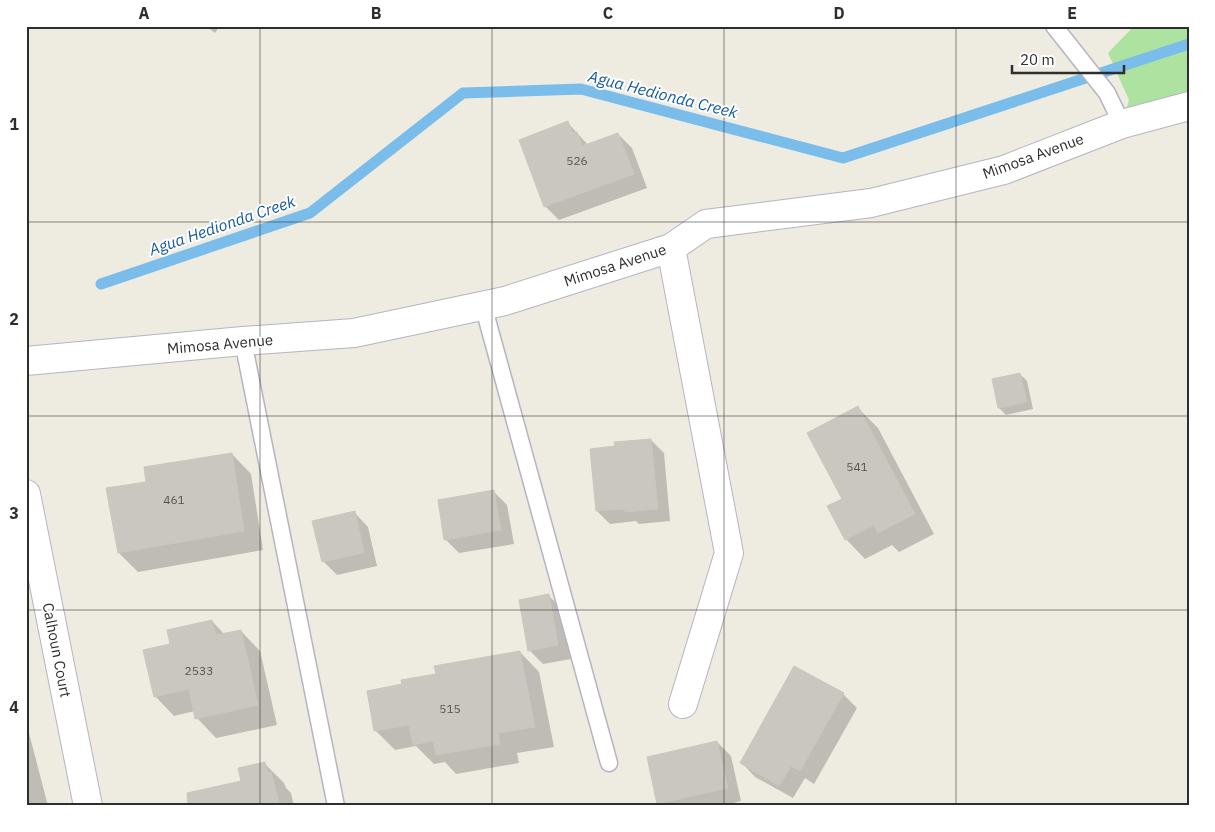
<svg xmlns="http://www.w3.org/2000/svg" width="1215" height="832" font-family="'IBM Plex Sans',sans-serif">
<style>
.green{fill:#aee2a1}
.shadow{fill:#0003}
.lines{fill:none;stroke-linecap:round;stroke-linejoin:round}
.stream{stroke:#7abdeb;stroke-width:11}
.building{fill:#cac7c0;stroke:#cac7bb}
.lane-casing{stroke:#b5b5c0;stroke-width:19}
.street-casing{stroke:#b5b5c0;stroke-width:30}
.lane{stroke:#fff;stroke-width:16}
.street{stroke:#fff;stroke-width:28}
.grid{fill:none;stroke:#2e2e2e;stroke-width:1;stroke-opacity:0.55}
.labels{text-anchor:middle;dominant-baseline:central;stroke-width:4;stroke-linejoin:round;paint-order:stroke}
.number-label{font-size:12px;fill:#555452}
.street-label{font-size:15px;fill:#2e2e2e;stroke:#fff}
.water-label{font-size:16px;font-style:italic;fill:#135a9c;stroke:#fff}
.neatline{fill:none;stroke:#2e2e2e;stroke-width:2}
.grid-label{font-size:16px;text-anchor:middle;font-weight:bold;fill:#2e2e2e}
</style>
<rect width="100%" height="100%" fill="#eeebe1"/>
<path class="green" d="M1134 26H1189V106L1122 124 1129 100 1108 53Z"/>
<g class="shadow">
<path d="M206 26H220L215 33Z"/>
<path d="M568 123 588 145 618 134 632 148 647 188 559 220 545 206Z"/>
<path d="M1020 374 1027 381 1033 409 1006 415 999 408Z"/>
<path d="M858 408 878 428 934 534 899 552 892 545 865 559 846 539 843 499Z"/>
<path d="M651 440 664 453 670 521 639 524 636 521 610 524 597 511Z"/>
<path d="M232 454 251 474 263 550 138 572 119 553 148 483Z"/>
<path d="M493 491 507 505 514 544 459 553 445 539Z"/>
<path d="M355 513 368 527 377 566 337 575 323 561Z"/>
<path d="M548 595 562 609 571 659 543 664 529 650Z"/>
<path d="M212 621 225 635 241 631 260 651 277 725 216 738 197 718 195 711 174 716 155 696Z"/>
<path d="M520 652 539 672 554 747 517 753 519 763 456 774 445 762 434 764 416 746 395 750 375 730 404 685Z"/>
<path d="M795 667 843 694 857 708 814 784 805 778 793 798 755 777 742 763Z"/>
<path d="M26 730 29 733 48 806H26Z"/>
<path d="M717 742 731 756 741 801 722 806H661L658 803Z"/>
<path d="M265 764 284 783 286 788 291 793 294 806H218Z"/>
</g>
<g class="lines">
<path class="stream" d="M101 284 310 213 463 93 581 89 843 158 1189 44"/>
</g>
<g class="building">
<path d="M568 121 572 133 577 132 582 146 618 133 634 174 544 207 519 140Z"/>
<path d="M1020 373 1027 402 998 408 992 379Z"/>
<path d="M858 406 915 514 878 533 874 525 845 540 827 506 842 499 807 433Z"/>
<path d="M651 439 658 509 625 512V509L596 511 590 449 615 446 614 442Z"/>
<path d="M232 453 244 531 118 553 106 488 146 482 144 467Z"/>
<path d="M494 490 501 530 444 540 438 500Z"/>
<path d="M355 511 364 553 322 562 312 521Z"/>
<path d="M549 594 558 645 528 651 519 600Z"/>
<path d="M212 620 216 635 241 630 258 705 195 719 189 689 154 697 143 650 170 644 167 630Z"/>
<path d="M520 651 535 727 498 733 500 744 436 755 433 741 413 745 409 725 374 731 367 691 402 684 401 680 436 674 434 666Z"/>
<path d="M794 666 844 693 800 771 791 766 779 786 740 763Z"/>
<path d="M717 741 728 788 657 804 647 757Z"/>
<path d="M265 762 268 773 271 772 280 806H188L187 793 241 781 238 768Z"/>
</g>
<g class="lines">
<defs>
<g id="lane">
<path d="M1054 26 1107 93 1122 124"/>
<path d="M483 305 609 763"/>
<path d="M243 341 336 806"/>
</g>
<g id="street">
<path d="M671 248 729 553 683 704"/>
<path d="M26 361 243 341 354 333 505 301 671 248 706 224 871 203 1004 170 1122 124 1189 106"/>
<path d="M26 494 88 806"/>
</g>
</defs>
<use href="#lane" class="lane-casing"/>
<use href="#street" class="street-casing"/>
<use href="#lane" class="lane"/>
<use href="#street" class="street"/>
</g>
<path class="grid" d="M260 26V806M492 26V806M724 26V806M956 26V806M26 222H1189M26 416H1189M26 610H1189"/>
<g class="labels">
<g class="number-label">
<text x="577" y="160">526</text>
<text x="857" y="466">541</text>
<text x="174" y="499">461</text>
<text x="199" y="670">2533</text>
<text x="450" y="708">515</text>
</g>
<g class="street-label">
<text transform="translate(1033 156) rotate(-20)">Mimosa Avenue</text>
<text transform="translate(615 265) rotate(-18)">Mimosa Avenue</text>
<text transform="translate(220 344) rotate(-5)">Mimosa Avenue</text>
<text transform="translate(57 650) rotate(79)">Calhoun Court</text>
</g>
<g class="water-label">
<text transform="translate(663 94) rotate(14)">Agua Hedionda Creek</text>
<text transform="translate(222 225) rotate(-19)">Agua Hedionda Creek</text>
</g>
</g>
<rect width="1215" height="832" fill="none" stroke="#ffffff" stroke-width="55"/>
<path d="M1012 65v8h112v-8" fill="none" stroke="#2e2e2e" stroke-width="2.5"/>
<text x="1020" y="65" font-size="15" fill="#2e2e2e" stroke="#ffffff" stroke-width="4" paint-order="stroke">20 m</text>
<rect x="28" y="28" width="1160" height="776" class="neatline"/>
<g class="grid-label">
<text x="144" y="19">A</text>
<text x="376" y="19">B</text>
<text x="608" y="19">C</text>
<text x="839" y="19">D</text>
<text x="1072" y="19">E</text>
<text x="14" y="130">1</text>
<text x="14" y="325">2</text>
<text x="14" y="519">3</text>
<text x="14" y="713">4</text>
</g>
</svg>
